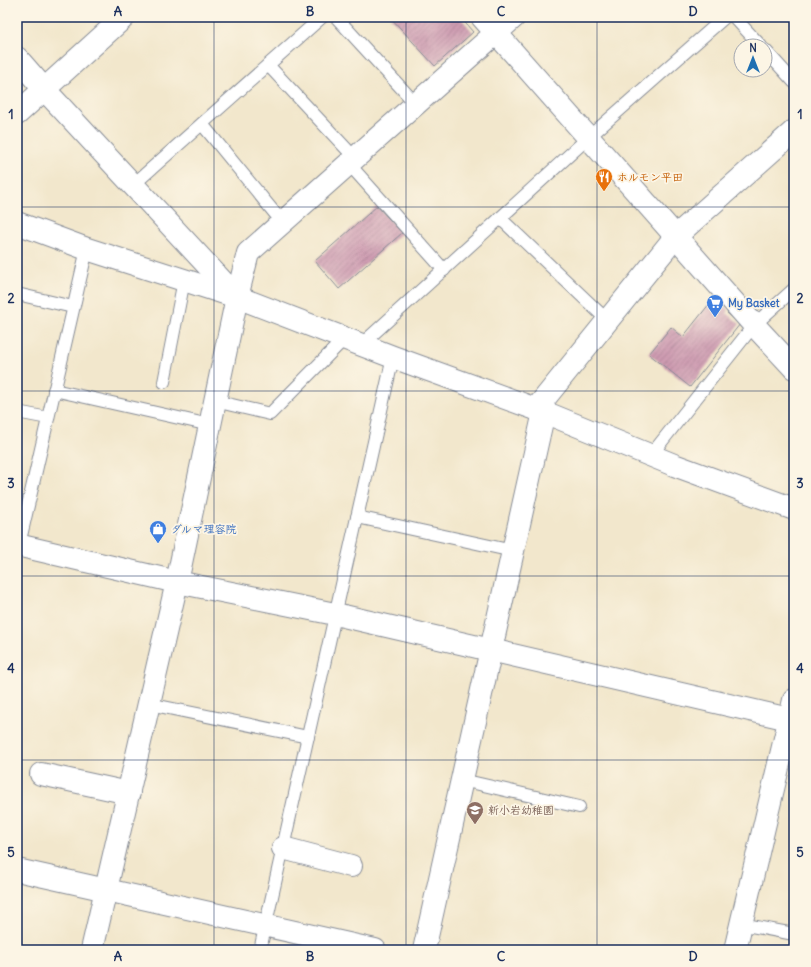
<svg xmlns="http://www.w3.org/2000/svg" width="811" height="967" font-family="Delius,'Klee One',sans-serif">
<style>
.building{fill:url(#building-hatch)}
.lines{fill:none;stroke-linecap:round;stroke-linejoin:round}
.lane-casing{stroke:#868b95;stroke-width:14}
.street-casing{stroke:#868b95;stroke-width:24}
.secondary-casing{stroke:#868b95;stroke-width:24}
.lane{stroke:#fff;stroke-width:12}
.street{stroke:#fff;stroke-width:22}
.secondary{stroke:#fff;stroke-width:22}
.grid{fill:none;stroke:#1b2f5e;stroke-width:1;stroke-opacity:0.55}
.labels{text-anchor:middle;dominant-baseline:central;stroke-width:3.5;stroke-linejoin:round;paint-order:stroke}
.food-label{font-size:11px;font-weight:bold;fill:#c56008;stroke:#fcf5e5;text-anchor:start}
.shop-label{font-size:11px;font-weight:bold;fill:#366cbe;stroke:#fcf5e5;text-anchor:start}
.education-label{font-size:11px;font-weight:bold;fill:#785e54;stroke:#fcf5e5;text-anchor:start}
.neatline{fill:none;stroke:#1b2f5e;stroke-width:1.5}
.grid-label{font-size:13px;text-anchor:middle;font-weight:bold;fill:#1b2f5e}
</style>
<defs>
<pattern id="building-hatch" width="6" height="6" patternUnits="userSpaceOnUse"><rect width="6" height="6" fill="#ce9bb1"/><path d="M-1 1l2-2M0 6l6-6M5 7l2-2" fill="none" stroke="#a67f93"/></pattern>
</defs>
<rect width="100%" height="100%" fill="#fcf5e5"/>
<filter id="ink" filterUnits="userSpaceOnUse"><feTurbulence type="fractalNoise" baseFrequency=".025" numOctaves="2"/><feDisplacementMap in="SourceGraphic" scale="8" xChannelSelector="R" yChannelSelector="G"/><feConvolveMatrix kernelMatrix="1 2 1 2 8 2 1 2 1" color-interpolation-filters="sRGB"/></filter>
<filter id="wash" filterUnits="userSpaceOnUse"><feTurbulence type="fractalNoise" baseFrequency=".012" numOctaves="4" result="noise"/><feDisplacementMap in="SourceGraphic" scale="16" xChannelSelector="R" yChannelSelector="G"/><feGaussianBlur stdDeviation="0.9" result="paint"/><feColorMatrix in="noise" values="0 0 0 0 0 0 0 0 0 0 0 0 0 0 0 0 0 1.4 0 .05"/><feComposite in="paint" operator="in"/></filter>
<g filter="url(#wash)">
<rect width="100%" height="100%" fill="#f2e7cc"/>
<g id="blocks">
<g class="building">
<path d="M390 17H460L473 32 435 66Z"/>
<path d="M377 206 402 233 339 289 315 261Z"/>
<path d="M714 298 729 310 727 313 740 324 690 387 649 354 671 327 683 337Z"/>
</g>
</g>
</g>
<g filter="url(#ink)">
<use href="#blocks" fill-opacity="0" stroke="#868b95" stroke-width="1"/>
<g class="lines">
<defs>
<g id="lane">
<path d="M336 17 416 104"/>
<path d="M734 17 761 46"/>
<path d="M765 50 794 82"/>
<path d="M268 65 355 158"/>
<path d="M202 124 282 222"/>
<path d="M349 164 444 270"/>
<path d="M133 185 322 17"/>
<path d="M500 218 607 320"/>
<path d="M17 294 73 307"/>
<path d="M361 345 589 137 725 17"/>
<path d="M164 382 184 280"/>
<path d="M54 390 210 425"/>
<path d="M215 401 270 414 344 339"/>
<path d="M17 412 48 418"/>
<path d="M651 455 754 325 794 289"/>
<path d="M357 517 513 551"/>
<path d="M18 549 87 249"/>
<path d="M149 704 308 737"/>
<path d="M462 780 579 807"/>
<path d="M741 924 794 934"/>
<path d="M260 950 393 357"/>
</g>
<g id="street">
<path d="M482 17 754 325 794 368"/>
<path d="M17 58 44 89 236 296"/>
<path d="M17 114 124 17"/>
<path d="M17 223 87 249 237 297 393 357 544 412 674 465 794 509"/>
<path d="M237 297 248 253 514 17"/>
<path d="M536 409 676 236 794 131"/>
<path d="M17 545 177 582 335 614 789 719"/>
<path d="M41 774 129 793"/>
<path d="M283 848 351 866"/>
<path d="M17 870 375 950"/>
<path d="M424 950 544 412"/>
</g>
<g id="secondary">
<path d="M92 950 177 582 237 297"/>
<path d="M735 950 794 700"/>
</g>
</defs>
<use href="#lane" class="lane-casing"/>
<use href="#street" class="street-casing"/>
<use href="#secondary" class="secondary-casing"/>
<use href="#lane" class="lane"/>
<use href="#street" class="street"/>
<use href="#secondary" class="secondary"/>
</g>
</g>
<path class="grid" d="M214 17V950M406 17V950M597 17V950M17 207H794M17 391H794M17 576H794M17 760H794"/>
<defs>
<symbol id="restaurant-pin" viewBox="-11 -11 22 30"><path d="M0 17L-7.5 6A9.5 9.5 0 1 1 7.5 6Z" fill="#e8710a" stroke="#fcf5e5"/><path d="M-5-6h1v4h1v-4h1v4h1v-4h1v5L-1.5 .5V6h-2V.5L-5-1ZM5-6V6H3V1.5H1.5Q1.5-4 5-6Z" fill="#fff"/></symbol>
<symbol id="supermarket-pin" viewBox="-11 -11 22 30"><path d="M0 17L-7.5 6A9.5 9.5 0 1 1 7.5 6Z" fill="#3f7fe0" stroke="#fcf5e5"/><path d="M-6-5.5h2.5l.6 2H6L4.5 2H-2.5L-4.4-4H-6ZM-1.5 3.2a1.3 1.3 0 1 0 .1 0ZM3 3.2a1.3 1.3 0 1 0 .1 0Z" fill="#fff"/></symbol>
<symbol id="shop-pin" viewBox="-11 -11 22 30"><path d="M0 17L-7.5 6A9.5 9.5 0 1 1 7.5 6Z" fill="#3f7fe0" stroke="#fcf5e5"/><path d="M-5-2.5h2.3a2.7 3.5 0 0 1 5.4 0H5L5.5 6h-11ZM-1.5-2.5h3a1.5 2.3 0 0 0-3 0Z" fill="#fff"/></symbol>
<symbol id="school-pin" viewBox="-11 -11 22 30"><path d="M0 17L-7.5 6A9.5 9.5 0 1 1 7.5 6Z" fill="#8d6e63" stroke="#fcf5e5"/><path d="M0-5L7-2L0 1L-7-2ZM-4 1L0 2.5L4 1V4Q0 6-4 4Z" fill="#fff"/></symbol>
</defs>
<g fill-rule="evenodd">
<use href="#restaurant-pin" x="594" y="167" width="20" height="27"/>
<use href="#supermarket-pin" x="705" y="293" width="20" height="27"/>
<use href="#shop-pin" x="148" y="519" width="20" height="27"/>
<use href="#school-pin" x="465" y="800" width="20" height="27"/>
</g>
<g class="labels">
<g class="food-label">
<text x="617" y="177">ホルモン平田</text>
</g>
<g class="shop-label">
<text x="728" y="303">My Basket</text>
<text x="171" y="529">ダルマ理容院</text>
</g>
<g class="education-label">
<text x="488" y="810">新小岩幼稚園</text>
</g>
</g>
<rect width="811" height="967" fill="none" stroke="#fcf5e5" stroke-width="44"/>
<g transform="translate(753 58)"><circle r="19" fill="#fcf5e5" stroke="#a2a6af"/>
<path d="M0-3L7 15L0 10L-7 15Z" fill="#1f6fb2"/>
<text y="-6" font-size="11" font-weight="bold" text-anchor="middle" fill="#1b2f5e">N</text>
</g>
<rect x="22" y="22" width="767" height="923" class="neatline"/>
<g class="grid-label">
<text x="118" y="16">A</text>
<text x="310" y="16">B</text>
<text x="501" y="16">C</text>
<text x="693" y="16">D</text>
<text x="11" y="119">1</text>
<text x="800" y="119">1</text>
<text x="11" y="303">2</text>
<text x="800" y="303">2</text>
<text x="11" y="488">3</text>
<text x="800" y="488">3</text>
<text x="11" y="673">4</text>
<text x="800" y="673">4</text>
<text x="11" y="857">5</text>
<text x="800" y="857">5</text>
<text x="118" y="961">A</text>
<text x="310" y="961">B</text>
<text x="501" y="961">C</text>
<text x="693" y="961">D</text>
</g>
</svg>
